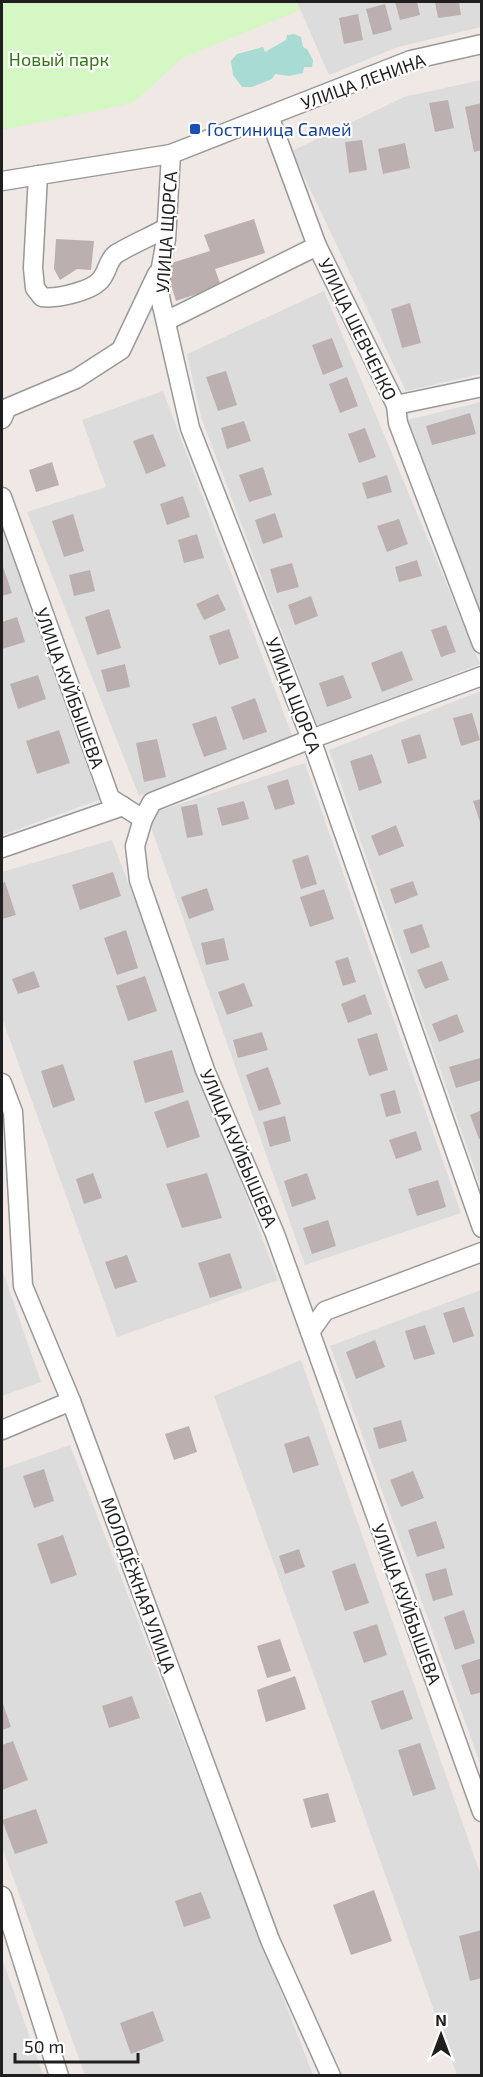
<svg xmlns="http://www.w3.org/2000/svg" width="483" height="2077" font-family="'Exo 2',sans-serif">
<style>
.residential{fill:#dddcdc}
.park{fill:#d4f7c4}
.water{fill:#a7dbd3}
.building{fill:#bcafaf}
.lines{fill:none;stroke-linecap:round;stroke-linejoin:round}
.minor-casing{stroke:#999;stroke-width:21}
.minor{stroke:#fff;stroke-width:18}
.transit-dot{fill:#1a4fb4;stroke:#fff;stroke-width:2}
.labels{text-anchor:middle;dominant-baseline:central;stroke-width:4.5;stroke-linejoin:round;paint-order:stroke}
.park-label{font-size:18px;fill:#307a10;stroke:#fff}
.street-label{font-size:18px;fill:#1f1f1f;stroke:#fff}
.transit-label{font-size:18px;fill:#164399;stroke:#fff;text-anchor:start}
</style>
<rect width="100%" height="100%" fill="#efe8e5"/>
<g class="residential">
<path d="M297 2H481V27L398 47 329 75Z"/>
<path d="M481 80V374L406 391 292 151 404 97Z"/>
<path d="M324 291 480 664 318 727 201 417 187 354Z"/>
<path d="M163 391 293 738 139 796 27 512 106 487 82 420Z"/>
<path d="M481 402V612L407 420Z"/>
<path d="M2 526 99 800 2 835Z"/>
<path d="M481 691V1187L329 750Z"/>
<path d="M305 763 461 1213 305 1265 151 827 155 812Z"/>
<path d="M112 840 278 1280 117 1337 2 1018V872Z"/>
<path d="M2 1269 41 1382 2 1396Z"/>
<path d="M481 1290V1766L330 1346Z"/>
<path d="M301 1360 481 1876V2075H457L214 1396Z"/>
<path d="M70 1445 313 2075H85L2 1847V1469Z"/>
<path d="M2 1958 43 2075H2Z"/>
</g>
<path class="park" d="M2 2H297L300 10 182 58 133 103 2 130Z"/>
<path class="water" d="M294 34 301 37 303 47 307 49 313 60 312 67H304L303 73 289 76 275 74 272 79 252 87H242L233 75 231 61 237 54 263 47 265 52 286 40 287 35Z"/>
<g class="building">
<path d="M395 2H417L420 15 400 20Z"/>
<path d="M435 2H459L461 15 438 18Z"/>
<path d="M385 4 392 30 373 35 366 9Z"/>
<path d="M358 14 363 40 344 44 339 18Z"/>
<path d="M448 100 454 128 435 132 429 103Z"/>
<path d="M482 103V150L474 152 465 107Z"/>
<path d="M362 140 367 170 349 173 345 142Z"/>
<path d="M405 143 410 168 383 174 378 149Z"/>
<path d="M254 219 265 253 215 269 221 286 176 301 165 265 210 251 204 235Z"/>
<path d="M56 239 94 241 91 270 77 269 60 280 54 269Z"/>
<path d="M410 303 421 343 402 348 391 309Z"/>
<path d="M332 338 343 367 323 375 312 345Z"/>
<path d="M226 371 237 405 218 411 206 377Z"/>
<path d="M347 377 358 406 340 413 329 384Z"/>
<path d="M470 413 476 434 432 445 426 426Z"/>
<path d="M244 421 251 441 227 449 221 428Z"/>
<path d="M365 428 376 457 359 463 348 434Z"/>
<path d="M153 434 166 466 146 474 133 441Z"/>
<path d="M52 462 59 485 36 492 29 470Z"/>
<path d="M263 467 272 495 249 502 239 475Z"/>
<path d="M387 475 392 492 367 499 362 483Z"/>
<path d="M183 496 190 517 167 525 160 504Z"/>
<path d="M275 513 283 537 263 544 255 520Z"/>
<path d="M73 514 84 551 64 557 52 521Z"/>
<path d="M399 519 408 544 387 552 377 526Z"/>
<path d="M197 534 204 558 184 563 178 540Z"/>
<path d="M417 560 422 576 399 582 395 567Z"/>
<path d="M292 563 299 587 277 593 270 569Z"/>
<path d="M2 564 12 593 2 596Z"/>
<path d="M90 570 95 591 74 596 69 575Z"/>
<path d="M218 594 226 610 204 620 196 604Z"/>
<path d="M311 596 318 616 295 625 288 605Z"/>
<path d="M109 609 121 648 97 655 85 617Z"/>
<path d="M17 617 25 642 2 649V622Z"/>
<path d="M446 625 456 652 441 657 431 630Z"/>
<path d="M229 629 239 658 219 665 209 636Z"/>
<path d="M402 651 413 680 382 692 371 663Z"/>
<path d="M125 664 130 687 107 692 101 670Z"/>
<path d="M38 675 46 699 18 709 10 684Z"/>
<path d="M343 675 352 698 327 707 319 683Z"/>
<path d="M255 698 267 732 243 740 231 707Z"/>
<path d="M472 713 480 740 461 746 453 718Z"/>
<path d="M216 716 227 749 204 757 192 724Z"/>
<path d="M59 730 70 763 37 774 26 741Z"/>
<path d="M420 734 427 758 408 764 401 740Z"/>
<path d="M157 739 166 777 144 782 136 743Z"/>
<path d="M372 754 382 783 359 791 350 761Z"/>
<path d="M288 779 295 804 275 810 267 786Z"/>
<path d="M482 799V822H480L473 801Z"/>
<path d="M244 801 249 819 222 826 217 808Z"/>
<path d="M197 804 203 835 187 838 181 807Z"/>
<path d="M396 825 404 846 379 856 371 836Z"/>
<path d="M308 855 317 884 301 889 292 860Z"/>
<path d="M113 872 121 896 80 910 72 885Z"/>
<path d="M413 881 418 895 395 904 390 889Z"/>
<path d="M5 882 16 915 2 919V883Z"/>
<path d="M207 888 214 910 189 919 181 897Z"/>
<path d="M324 889 334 919 310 927 300 897Z"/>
<path d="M422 924 430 947 411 954 403 930Z"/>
<path d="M126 930 138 968 117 975 104 938Z"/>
<path d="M224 938 229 960 206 965 201 943Z"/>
<path d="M348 957 356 982 343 986 335 961Z"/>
<path d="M442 961 449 980 425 989 417 970Z"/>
<path d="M34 971 40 987 18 994 12 979Z"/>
<path d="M145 976 157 1011 128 1021 116 986Z"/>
<path d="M244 983 253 1006 227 1015 218 992Z"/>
<path d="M365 994 372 1014 348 1023 341 1004Z"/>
<path d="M457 1014 464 1032 439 1042 432 1024Z"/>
<path d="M262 1032 268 1050 238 1058 233 1040Z"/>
<path d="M377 1033 388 1070 369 1076 357 1039Z"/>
<path d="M172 1050 184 1092 145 1103 133 1061Z"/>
<path d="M480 1058 482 1080 456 1088 449 1067Z"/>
<path d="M63 1064 75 1100 53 1108 41 1071Z"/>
<path d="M268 1067 281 1104 259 1111 246 1075Z"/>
<path d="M395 1090 401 1113 386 1117 380 1094Z"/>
<path d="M188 1100 200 1137 167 1148 154 1112Z"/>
<path d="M482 1110V1138L479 1139 470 1115Z"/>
<path d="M285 1116 291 1141 270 1147 263 1122Z"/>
<path d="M416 1131 422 1150 396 1159 389 1140Z"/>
<path d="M93 1173 102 1198 84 1204 76 1179Z"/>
<path d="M207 1173 222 1218 182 1228 166 1184Z"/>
<path d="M307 1173 316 1199 292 1207 284 1181Z"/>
<path d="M438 1180 446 1207 417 1216 408 1189Z"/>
<path d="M328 1220 336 1246 312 1254 303 1228Z"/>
<path d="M230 1253 242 1288 210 1298 198 1263Z"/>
<path d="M127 1255 137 1282 115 1289 105 1262Z"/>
<path d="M464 1307 474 1336 453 1343 443 1313Z"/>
<path d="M425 1325 435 1354 414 1360 405 1331Z"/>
<path d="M375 1340 385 1367 356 1379 346 1352Z"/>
<path d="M401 1420 407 1441 379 1449 373 1428Z"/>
<path d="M189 1426 197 1452 174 1460 165 1434Z"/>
<path d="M309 1436 319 1465 293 1473 284 1444Z"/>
<path d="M44 1469 54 1501 34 1508 23 1476Z"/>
<path d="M413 1471 424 1498 401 1507 390 1480Z"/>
<path d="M436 1521 445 1548 417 1557 408 1530Z"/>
<path d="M63 1535 77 1575 51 1584 37 1544Z"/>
<path d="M299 1549 305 1567 285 1574 279 1556Z"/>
<path d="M355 1563 369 1603 345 1611 332 1571Z"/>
<path d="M446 1568 453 1595 433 1601 425 1574Z"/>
<path d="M464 1610 475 1643 455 1650 444 1617Z"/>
<path d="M377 1624 387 1655 364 1663 353 1632Z"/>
<path d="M280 1639 291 1671 267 1678 257 1646Z"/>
<path d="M482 1658V1692L471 1695 461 1665Z"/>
<path d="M295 1676 306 1709 266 1722 257 1690Z"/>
<path d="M403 1690 413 1719 381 1730 371 1701Z"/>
<path d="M132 1696 140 1718 109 1728 102 1706Z"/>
<path d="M2 1701 11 1727 2 1730Z"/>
<path d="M13 1741 28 1780 2 1790V1745Z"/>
<path d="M420 1743 436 1789 413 1796 398 1750Z"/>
<path d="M328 1793 336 1822 311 1828 303 1799Z"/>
<path d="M36 1809 48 1843 15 1854 2 1820Z"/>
<path d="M374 1890 392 1941 351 1955 333 1905Z"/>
<path d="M201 1892 211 1918 184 1927 175 1901Z"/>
<path d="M482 1930V1978L470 1981 459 1936Z"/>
<path d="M153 2011 164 2041 131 2054 120 2023Z"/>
</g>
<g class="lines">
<defs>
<g id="minor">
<path d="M269 116 317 246 396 405 398 423 482 644"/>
<path d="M171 154 166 239 161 267 160 297 190 428 311 739 482 1228"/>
<path d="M38 175 33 268 35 288 42 297C57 299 94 291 102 278 108 270 108 260 116 254 132 244 150 237 166 228"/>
<path d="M2 181 171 154 411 60 482 44"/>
<path d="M166 321 317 246"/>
<path d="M396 405 482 387"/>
<path d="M2 419 7 408 76 379 121 350 157 274"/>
<path d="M2 497 110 798 143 819 135 846 139 880 205 1070 275 1234 482 1812"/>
<path d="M143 819 152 802 311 739 482 676"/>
<path d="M2 848 123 806"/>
<path d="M2 1083 13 1112 23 1286 71 1401 270 1940 331 2076"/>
<path d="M310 1332 325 1311 482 1252"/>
<path d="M2 1430 71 1401"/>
<path d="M2 1896 59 2076"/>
</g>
</defs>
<use href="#minor" class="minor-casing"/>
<use href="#minor" class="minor"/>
</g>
<rect class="transit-dot" x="189" y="123" width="12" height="12" rx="3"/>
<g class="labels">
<g class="park-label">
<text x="59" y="59">Новый парк</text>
</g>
<g class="street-label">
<text transform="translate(363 81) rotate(-20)">УЛИЦА ЛЕНИНА</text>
<text transform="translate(166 232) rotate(-86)">УЛИЦА ЩОРСА</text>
<text transform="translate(358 329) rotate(64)">УЛИЦА ШЕВЧЕНКО</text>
<text transform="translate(70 688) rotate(70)">УЛИЦА КУЙБЫШЕВА</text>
<text transform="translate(294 695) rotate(69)">УЛИЦА ЩОРСА</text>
<text transform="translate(239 1148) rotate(67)">УЛИЦА КУЙБЫШЕВА</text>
<text transform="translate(139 1585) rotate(70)">МОЛОДЁЖНАЯ УЛИЦА</text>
<text transform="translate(407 1604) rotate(70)">УЛИЦА КУЙБЫШЕВА</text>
</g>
<g class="transit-label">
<text x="207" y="129">Гостиница Самей</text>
</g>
</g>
<rect width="483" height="2077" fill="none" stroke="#1f1f1f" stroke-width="6"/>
<g transform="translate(441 2035)" stroke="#ffffff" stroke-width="4.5" paint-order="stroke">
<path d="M0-4.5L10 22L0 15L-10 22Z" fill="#1f1f1f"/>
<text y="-9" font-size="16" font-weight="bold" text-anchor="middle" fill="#1f1f1f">N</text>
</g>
<path d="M15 2053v9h123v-9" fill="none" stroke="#1f1f1f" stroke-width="3"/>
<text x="24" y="2053" font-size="18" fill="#1f1f1f" stroke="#ffffff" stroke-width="4.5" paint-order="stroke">50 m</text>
</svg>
